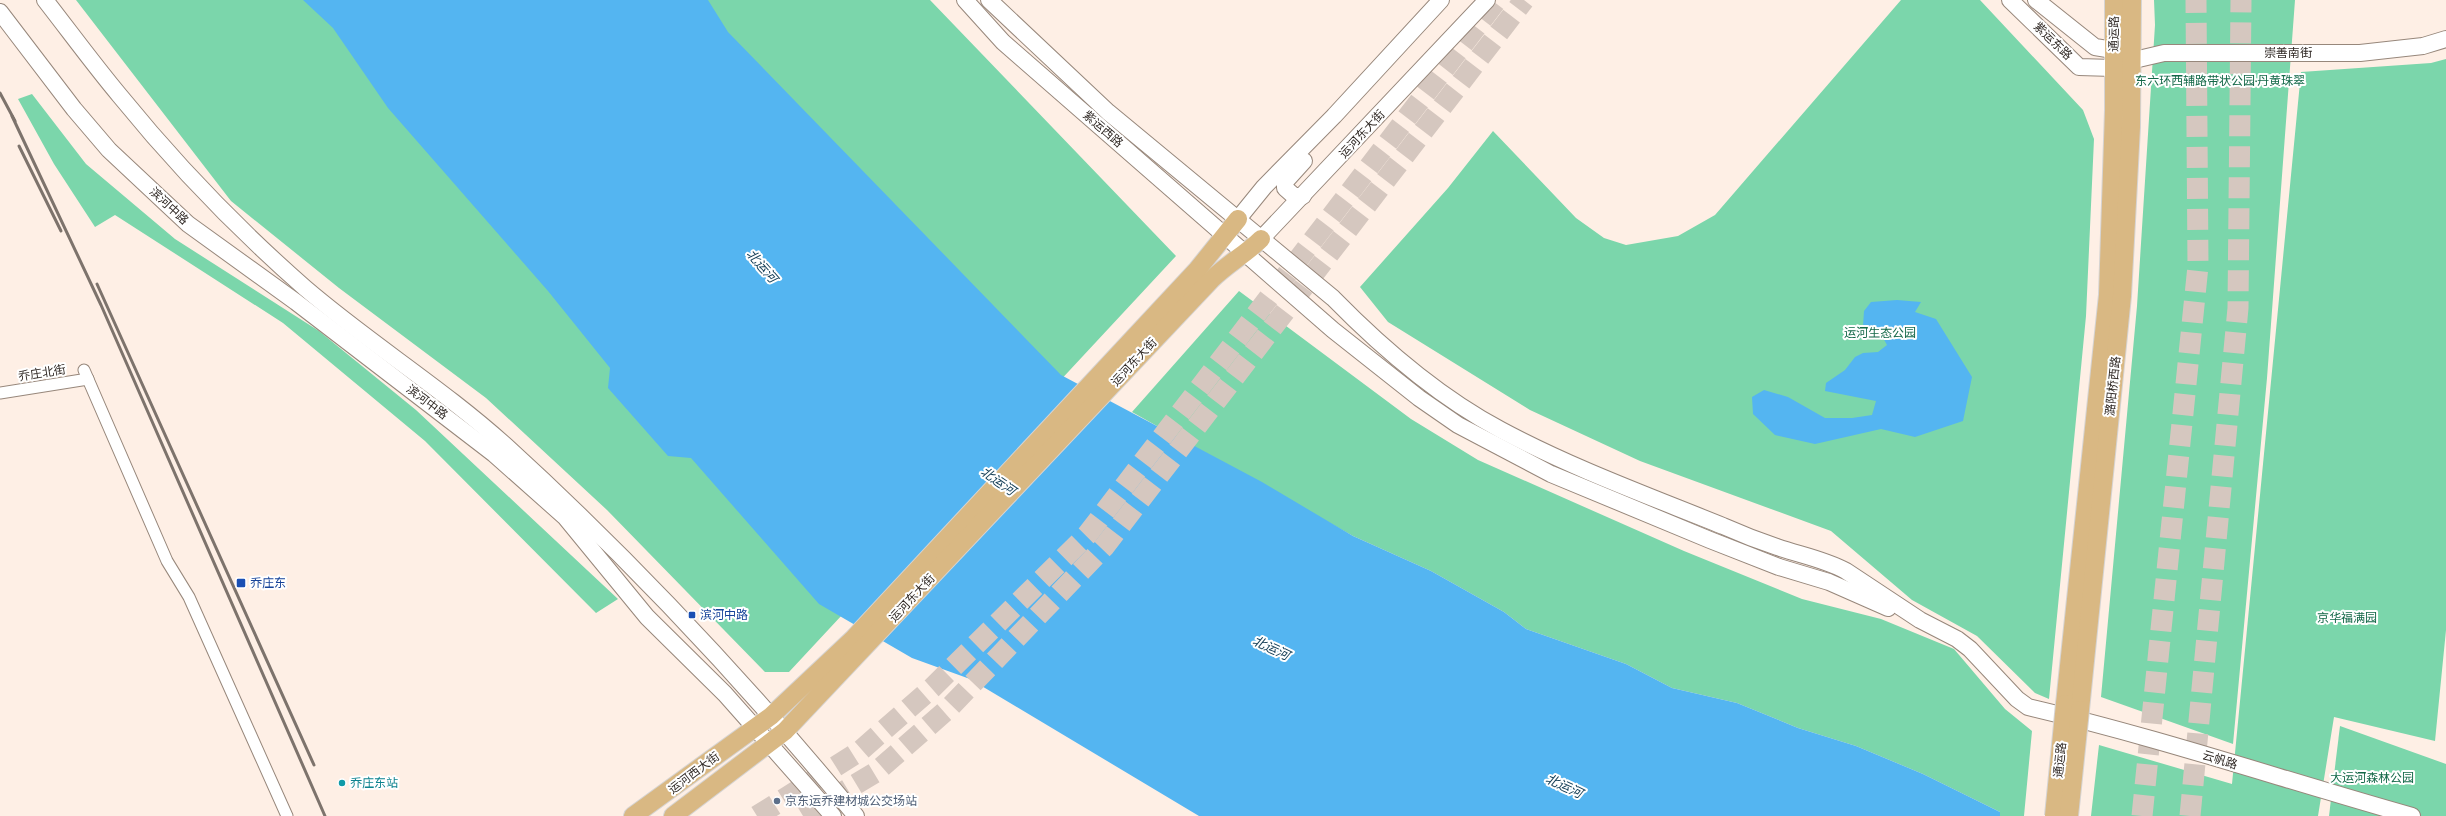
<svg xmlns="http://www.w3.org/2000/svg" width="2446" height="816" font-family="'Space Grotesk','Noto Sans SC',sans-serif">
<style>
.green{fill:#7bd6ab}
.water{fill:#54b5f1}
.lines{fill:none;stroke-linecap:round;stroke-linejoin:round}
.highway-tunnel{stroke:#d5c7bf;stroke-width:21;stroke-dasharray:21 10;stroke-linecap:butt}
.street-casing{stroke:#97877b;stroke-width:13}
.secondary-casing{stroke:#97877b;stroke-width:18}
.primary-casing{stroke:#d6d4d3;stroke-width:20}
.street{stroke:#fff;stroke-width:11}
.secondary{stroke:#fff;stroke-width:16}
.primary{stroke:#d9b883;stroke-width:18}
.rail{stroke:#7d736c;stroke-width:3}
.primary-bridge-casing{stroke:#d6d4d3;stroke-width:20;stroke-linecap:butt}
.primary-bridge{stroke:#d9b883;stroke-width:18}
.transit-dot{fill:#1a4fb4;stroke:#fff;stroke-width:1.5}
.culture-dot{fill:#0f9aa8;stroke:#fff;stroke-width:1.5}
.service-dot{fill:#5c6f8a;stroke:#fff;stroke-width:1.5}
.labels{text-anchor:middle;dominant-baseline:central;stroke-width:4;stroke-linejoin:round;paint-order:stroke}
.street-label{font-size:12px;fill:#302925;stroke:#fff}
.park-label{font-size:12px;fill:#136848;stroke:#fff}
.transit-label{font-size:12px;fill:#164399;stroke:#fff;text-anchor:start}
.culture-label{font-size:12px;fill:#0d838f;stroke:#fff;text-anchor:start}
.service-label{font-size:12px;fill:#4e5e75;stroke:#fff;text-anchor:start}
.water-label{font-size:13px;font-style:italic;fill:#174058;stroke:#fff}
</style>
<rect width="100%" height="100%" fill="#feefe5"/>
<g class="green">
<path d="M76 0H930L1176 256 789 672H765L607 510 486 398 339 288 231 201Z"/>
<path d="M1901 0H1980L2083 110 2094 139 2086 316 2049 699 2035 693 1977 636 1912 600 1831 531 1640 461 1530 410 1388 322 1360 287 1448 188 1493 131 1576 218 1604 238 1626 245 1678 236 1715 215Z"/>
<path d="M2154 0H2295L2267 378 2233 744 2101 697 2137 306 2155 25Z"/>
<path d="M2446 59V630L2435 741 2334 717 2318 816H2091L2099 745 2232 784 2301 72 2431 63Z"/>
<path d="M32 94 86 164 175 239 319 331 416 410 618 599 596 613 425 441 283 323 115 215 95 227 54 164 18 99Z"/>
<path d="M1239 291 1411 419 1478 460 1684 551 1802 599 1881 619 1954 649 2005 709 2032 731 2024 816H2000V812L1923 774 1856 746 1798 728 1737 703 1672 688 1626 664 1526 629 1504 612 1431 571 1353 536 1132 412Z"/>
<path d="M2340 726 2446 764V816H2329Z"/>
</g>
<g class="water">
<path d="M303 0H708L728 32 1061 375 1262 482 1353 536 1431 571 1504 612 1526 629 1626 664 1672 688 1737 703 1798 728 1856 746 1923 774 2000 812V816H1199L970 679 912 658 819 604 691 458 668 456 608 388 610 368 548 291 388 108 333 28Z"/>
<path d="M1897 300 1921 302 1915 312 1936 319 1972 377 1963 421 1915 437 1881 429 1815 444 1775 435 1753 414 1752 397 1764 390 1788 397 1825 418H1852L1872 415 1876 401 1825 391 1826 383 1845 370 1855 357 1863 353 1878 352 1887 345 1881 334 1863 326 1864 311 1871 302Z"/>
</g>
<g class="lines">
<g class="highway-tunnel">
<path d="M757 816 860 751 932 688 1087 535 1497 0"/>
<path d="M803 816 876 772 949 708 1104 547 1524 0"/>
<path d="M2142 816 2198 266 2196 0"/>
<path d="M2190 816 2238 308 2241 0"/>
</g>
<defs>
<g id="street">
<path d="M84 370 167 561 189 597 287 816"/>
<path d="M0 393 88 379"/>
</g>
<g id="secondary">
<path d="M45 0C70 32 94 65 120 96 176 165 239 230 305 288 369 343 443 389 506 446 631 560 748 685 856 816"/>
<path d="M965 0 1003 42 1333 330 1419 398 1458 425 1551 474 1710 540 1779 567 1829 582 1888 608"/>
<path d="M989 0 1108 112 1333 298C1382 348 1439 397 1501 430 1572 468 1649 496 1723 526 1741 534 1759 541 1777 547 1800 555 1824 559 1846 571L1920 620 1957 639 1970 649 2017 699 2028 707C2157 737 2284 780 2412 816"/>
<path d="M2010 0 2079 67 2113 68"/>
<path d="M2036 0 2095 47 2113 50 2130 61 2164 53H2360L2423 46 2446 39"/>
<path d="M0 12 74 109 109 150 188 224 296 302 494 454 565 517 647 617 725 694 833 816"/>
<path d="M1303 196H1294L1285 188V182L1304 161"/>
<path d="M1238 219 1264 187 1334 116 1441 0"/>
<path d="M1261 239 1487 0"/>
</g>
<g id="primary">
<path d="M2065 704 2108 295 2114 110V0"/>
<path d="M2080 710 2122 296 2131 127 2132 0"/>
<path d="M633 816 771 716 854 638 1197 270 1238 219"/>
<path d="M673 816 785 731 1211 280C1227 264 1246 254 1261 239"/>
</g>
</defs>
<use href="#street" class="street-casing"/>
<use href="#secondary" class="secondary-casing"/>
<use href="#primary" class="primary-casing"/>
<use href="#street" class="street"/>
<use href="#secondary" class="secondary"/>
<use href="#primary" class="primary"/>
<g class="rail">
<path d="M0 93 15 121"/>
<path d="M12 116 101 305 325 816"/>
<path d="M19 146 61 231"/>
<path d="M97 284 314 765"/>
</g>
<defs>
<g id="primary-bridge">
<path d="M2054 816 2065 704"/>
<path d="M2069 816 2080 710"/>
</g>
</defs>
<use href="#primary-bridge" class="primary-bridge-casing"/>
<use href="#primary-bridge" class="primary-bridge"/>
</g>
<g class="transit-dot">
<rect x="236" y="578" width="10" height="10" rx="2"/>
<rect x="688" y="611" width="8" height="8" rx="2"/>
</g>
<circle class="culture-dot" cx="342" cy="783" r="4"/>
<circle class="service-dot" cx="777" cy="801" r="4"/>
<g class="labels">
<g class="street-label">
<text transform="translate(2114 34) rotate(-89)">通运路</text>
<text transform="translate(2053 41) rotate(44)">紫运东路</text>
<text x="2288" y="53">崇善南街</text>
<text transform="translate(1103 129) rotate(41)">紫运西路</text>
<text transform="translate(1362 134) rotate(-47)">运河东大街</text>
<text transform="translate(169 206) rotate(43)">滨河中路</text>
<text transform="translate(1134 362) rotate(-47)">运河东大街</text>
<text transform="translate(42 373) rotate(-9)">乔庄北街</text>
<text transform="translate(2113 386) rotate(-84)">潞阳桥西路</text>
<text transform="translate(427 402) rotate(37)">滨河中路</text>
<text transform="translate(912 598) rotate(-47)">运河东大街</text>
<text transform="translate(2060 760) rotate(-84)">通运路</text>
<text transform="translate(2220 760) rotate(17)">云帆路</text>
<text transform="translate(694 773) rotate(-37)">运河西大街</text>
</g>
<g class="park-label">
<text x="2220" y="81">东六环西辅路带状公园·丹黄珠翠</text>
<text x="1880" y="333">运河生态公园</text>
<text x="2347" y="618">京华福满园</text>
<text x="2372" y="778">大运河森林公园</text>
</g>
<g class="transit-label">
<text x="250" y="583">乔庄东</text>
<text x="700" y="615">滨河中路</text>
</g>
<g class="culture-label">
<text x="350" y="783">乔庄东站</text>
</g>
<g class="service-label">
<text x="785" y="801">京东运乔建材城公交场站</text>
</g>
<g class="water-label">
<text transform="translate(762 266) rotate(49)">北运河</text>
<text transform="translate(998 481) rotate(35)">北运河</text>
<text transform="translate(1271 648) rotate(25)">北运河</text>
<text transform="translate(1564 786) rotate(25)">北运河</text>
</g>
</g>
</svg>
